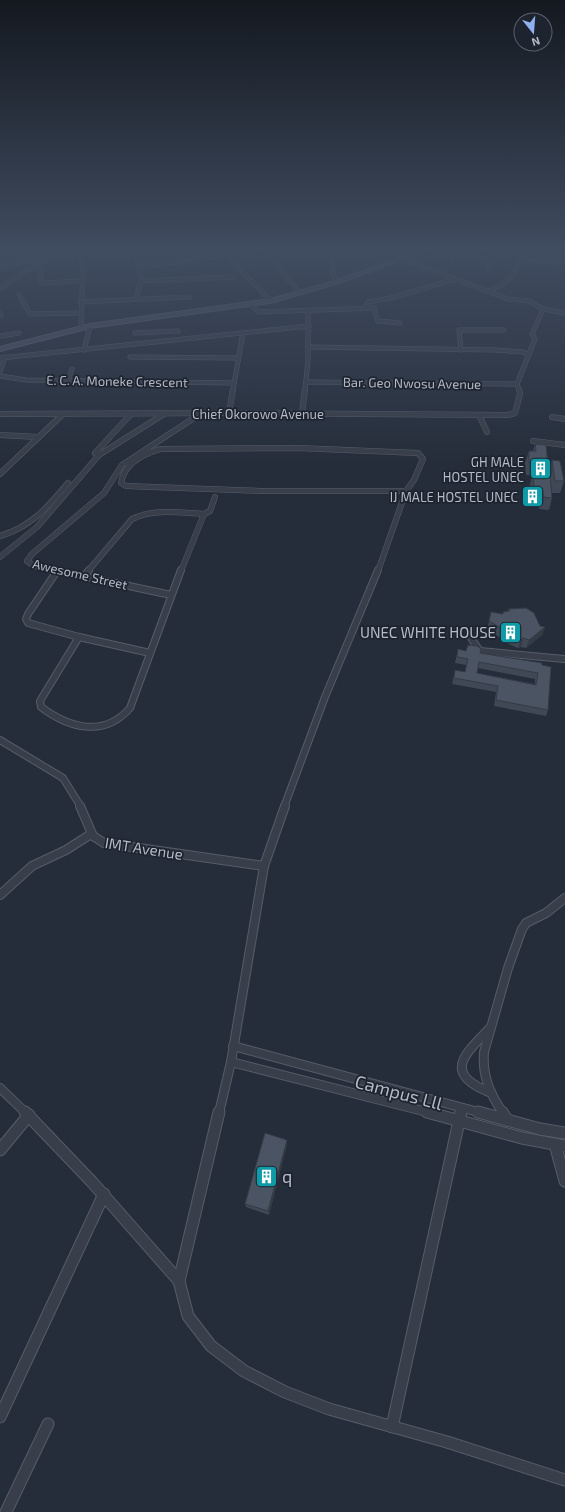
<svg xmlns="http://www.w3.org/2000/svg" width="565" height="1512" font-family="'Exo 2',sans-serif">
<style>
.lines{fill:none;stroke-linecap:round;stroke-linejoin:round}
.minor-far4-casing{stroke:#565d68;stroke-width:5}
.minor-far3-casing{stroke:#565d68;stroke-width:6}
.minor-far2-casing{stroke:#565d68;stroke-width:8}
.minor-far1-casing{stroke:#565d68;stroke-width:10}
.minor-casing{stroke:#565d68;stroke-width:13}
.secondary-casing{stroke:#565d68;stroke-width:2}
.minor-far4{stroke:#383f4a;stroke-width:4}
.minor-far3{stroke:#383f4a;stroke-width:5}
.minor-far2{stroke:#383f4a;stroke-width:6}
.minor-far1{stroke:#383f4a;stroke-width:8}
.minor{stroke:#383f4a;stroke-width:11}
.secondary{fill:#474e5d;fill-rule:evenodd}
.wall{fill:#404855;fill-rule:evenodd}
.shaded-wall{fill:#343b45}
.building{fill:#4b5463;stroke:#343b45;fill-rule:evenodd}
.labels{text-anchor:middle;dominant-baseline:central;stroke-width:3.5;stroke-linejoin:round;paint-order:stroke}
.far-street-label{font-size:13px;fill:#b4bac6;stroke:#1e242f}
.far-poi-label{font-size:13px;fill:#b4bac6;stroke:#1e242f;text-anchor:end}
.poi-label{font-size:15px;fill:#b4bac6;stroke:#1e242f;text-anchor:end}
.street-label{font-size:15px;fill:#b4bac6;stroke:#1e242f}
.near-street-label{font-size:18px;fill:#b4bac6;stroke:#1e242f}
.near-poi-label{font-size:18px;fill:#b4bac6;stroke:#1e242f;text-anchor:start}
</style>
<rect width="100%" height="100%" fill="#252d3a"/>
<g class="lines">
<defs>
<g id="minor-far4">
<path d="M39 251 41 283 82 281"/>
<path d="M80 251 83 270 81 328"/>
<path d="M136 251 141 279 136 299"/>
<path d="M222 251 271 301"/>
<path d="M274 251 276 264 300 293"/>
<path d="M333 251V275L337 282"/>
<path d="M0 253 9 251"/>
<path d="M520 258 555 262 558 261 562 251"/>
<path d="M402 259 508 299 529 301 543 309 565 313"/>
<path d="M452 260 459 253C470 254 480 256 489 263V267"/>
<path d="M0 267 40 257"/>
<path d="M140 267 255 251"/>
<path d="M141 281 233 277"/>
<path d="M0 289 25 272 62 251"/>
<path d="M489 291C510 283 518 273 521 251"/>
<path d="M19 295 30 314 80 313"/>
<path d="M80 302 189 297"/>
<path d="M251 305 259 312 374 308 378 321 400 323"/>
<path d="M365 307 368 302 391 298 455 279"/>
<path d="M0 313 1 316"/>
<path d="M135 333 178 331"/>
<path d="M0 336 19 333"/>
<path d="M308 347 496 350 523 352 529 355"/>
<path d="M84 350 90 326"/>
<path d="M461 350 459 330H504"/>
<path d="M130 357 238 358"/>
<path d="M0 358 309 326"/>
<path d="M0 372 5 357"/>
<path d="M0 376 26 380 234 383"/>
<path d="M68 380 72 369"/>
<path d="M306 382 517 384"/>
<path d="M233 390 243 333"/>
<path d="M305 390 308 361V310"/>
<path d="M519 390 517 384 535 339 532 334 543 309"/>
</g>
<g id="minor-far3">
<path d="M229 413 233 389"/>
<path d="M302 413 305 389"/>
<path d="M0 414 229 413 508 415 515 413 520 394 519 389"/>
<path d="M479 415 487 432"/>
<path d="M552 417 565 419"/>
<path d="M0 435 38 437"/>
<path d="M533 441 565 445"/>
<path d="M298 448 418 453 423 459 414 480 406 491H261L126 486 121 483C124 464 143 454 160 449Z"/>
<path d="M95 453 131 414"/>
<path d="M0 474 62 415"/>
<path d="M0 536C31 527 48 507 68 483"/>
<path d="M0 557 37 527 99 455 164 414"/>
<path d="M59 571 34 566 27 561 32 554 104 493 122 465 200 414"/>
<path d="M88 571 132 519C154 508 180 513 204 514"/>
<path d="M181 571 204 514 210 511 215 497"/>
<path d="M378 571 406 491"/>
</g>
<g id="minor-far2">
<path d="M54 570 171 595"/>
<path d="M57 571 28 614 26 619 28 623 79 637 150 653"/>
<path d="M84 576 89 570"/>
<path d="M79 637 40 701 41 707C69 728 104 738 130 708L181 570"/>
<path d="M471 638 480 651 564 659"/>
<path d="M0 740 63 778 81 807"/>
<path d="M284 807 325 697 378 570"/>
</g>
<g id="minor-far1">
<path d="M80 806 93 836 104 843 264 866"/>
<path d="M0 895 32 866 66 850 91 834"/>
<path d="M233 1046 482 1113"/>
<path d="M231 1062 431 1113"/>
<path d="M0 1088 26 1113"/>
<path d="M489 1092C442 1073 465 1054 490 1028"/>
<path d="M219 1113 231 1062 264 866 285 806"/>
<path d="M461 1113 462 1108"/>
<path d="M503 1113C490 1094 482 1076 484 1052L508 968 522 929 526 923 546 913 565 898"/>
</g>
<g id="minor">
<path d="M25 1112 92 1182 179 1281"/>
<path d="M219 1112 179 1281 188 1316 211 1346 244 1371 285 1392 329 1409 447 1442 565 1480"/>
<path d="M427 1112 522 1138 565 1146"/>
<path d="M478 1112 540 1129 565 1133"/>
<path d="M502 1112 507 1120"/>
<path d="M555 1144 565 1181"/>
<path d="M0 1150 29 1115"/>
<path d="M0 1417 104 1194"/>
<path d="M392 1427 461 1112"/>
<path d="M6 1512 48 1424"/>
</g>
<path id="secondary" d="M419 251H427L339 283 271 303 90 328 0 351V347L90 324 270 299 335 281Z"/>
</defs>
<use href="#minor-far4" class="minor-far4-casing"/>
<use href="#minor-far3" class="minor-far3-casing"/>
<use href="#minor-far2" class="minor-far2-casing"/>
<use href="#minor-far1" class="minor-far1-casing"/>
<use href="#minor" class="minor-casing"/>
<use href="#secondary" class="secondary-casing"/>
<use href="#minor-far4" class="minor-far4"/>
<use href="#minor-far3" class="minor-far3"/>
<use href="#minor-far2" class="minor-far2"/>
<use href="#minor-far1" class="minor-far1"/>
<use href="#minor" class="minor"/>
<use href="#secondary" class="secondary"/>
</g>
<g class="wall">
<path d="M535 444 548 464 545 476 526 475 525 463 529 451H533Z"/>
<path d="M552 460 564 481 560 493H552V498L549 510 539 509 538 500 531 499 529 487 533 475 550 476 549 472Z"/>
<path d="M508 609 540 626 545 627 542 635 526 648 521 647 518 648 502 641 503 639 487 630 491 612 503 614 508 611Z"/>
<path d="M468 645 480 653 542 665 548 710 546 716 494 706 496 692 452 684 455 670 465 672 466 665 455 663 458 649 466 651ZM478 668 535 679V684L477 673Z"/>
<path d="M287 1144 269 1215 246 1207 245 1204Z"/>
</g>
<g class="shaded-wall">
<path d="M545 627 542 635 526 648 529 640Z"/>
<path d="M523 638 521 647 518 648 521 640Z"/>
<path d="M287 1140V1144L269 1215 268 1211Z"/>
</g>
<g class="building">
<path d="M535 444 546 445 548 464 529 463V451H536Z"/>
<path d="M552 460 560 461 564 481H555Z"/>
<path d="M533 475 550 476 552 498 543 497 542 488 534 487Z"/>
<path d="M526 608 534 613 540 626 545 627 529 640 523 638 521 640 505 633 506 631 489 621 491 612 503 614V612L510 611 508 609Z"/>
<path d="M468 645 477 646 481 649 480 653 542 663V665L551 667 548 710 496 700 498 686 454 678 455 670 465 672 468 659 457 657 458 649 466 651ZM479 662 538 673 536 685 477 673Z"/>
<path d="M265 1133 287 1140 268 1211 245 1204Z"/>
</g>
<linearGradient id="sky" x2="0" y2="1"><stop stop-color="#141920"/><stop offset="0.54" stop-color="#404c60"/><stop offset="1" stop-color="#404c60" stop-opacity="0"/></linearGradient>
<rect width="565" height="463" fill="url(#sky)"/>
<defs>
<symbol id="building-square" viewBox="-11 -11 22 22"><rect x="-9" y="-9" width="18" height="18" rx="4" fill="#0f9aa8" stroke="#1e242f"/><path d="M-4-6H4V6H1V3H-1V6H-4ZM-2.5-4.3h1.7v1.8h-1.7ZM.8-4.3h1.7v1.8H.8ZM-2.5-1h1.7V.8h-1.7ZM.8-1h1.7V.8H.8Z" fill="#fff"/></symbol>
</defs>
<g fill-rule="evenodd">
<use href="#building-square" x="528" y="456" width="25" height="25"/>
<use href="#building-square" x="520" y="484" width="25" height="25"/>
<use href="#building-square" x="498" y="620" width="25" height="25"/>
<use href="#building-square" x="254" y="1164" width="25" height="25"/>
</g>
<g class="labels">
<g class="far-street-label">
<text transform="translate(117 381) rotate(1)">E. C. A. Moneke Crescent</text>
<text transform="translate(412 383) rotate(1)">Bar. Geo Nwosu Avenue</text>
<text x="258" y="414">Chief Okorowo Avenue</text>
<text transform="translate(80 574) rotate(13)">Awesome Street</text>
</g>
<g class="far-poi-label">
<text x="524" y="462">GH MALE<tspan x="524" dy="15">HOSTEL UNEC</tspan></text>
<text x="518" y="497">IJ MALE HOSTEL UNEC</text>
</g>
<g class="poi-label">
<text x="496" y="632">UNEC WHITE HOUSE</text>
</g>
<g class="street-label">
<text transform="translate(144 848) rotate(9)">IMT Avenue</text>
</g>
<g class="near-street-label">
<text transform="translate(399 1092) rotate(15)">Campus Lll</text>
</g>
<g class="near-poi-label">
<text x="282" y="1176">q</text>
</g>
</g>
<g transform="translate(533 32) rotate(163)"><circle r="19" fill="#1e242f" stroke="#5a606b"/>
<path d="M0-3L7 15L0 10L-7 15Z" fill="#90b1ef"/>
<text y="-6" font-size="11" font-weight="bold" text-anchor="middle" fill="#b4bac6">N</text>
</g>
</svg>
